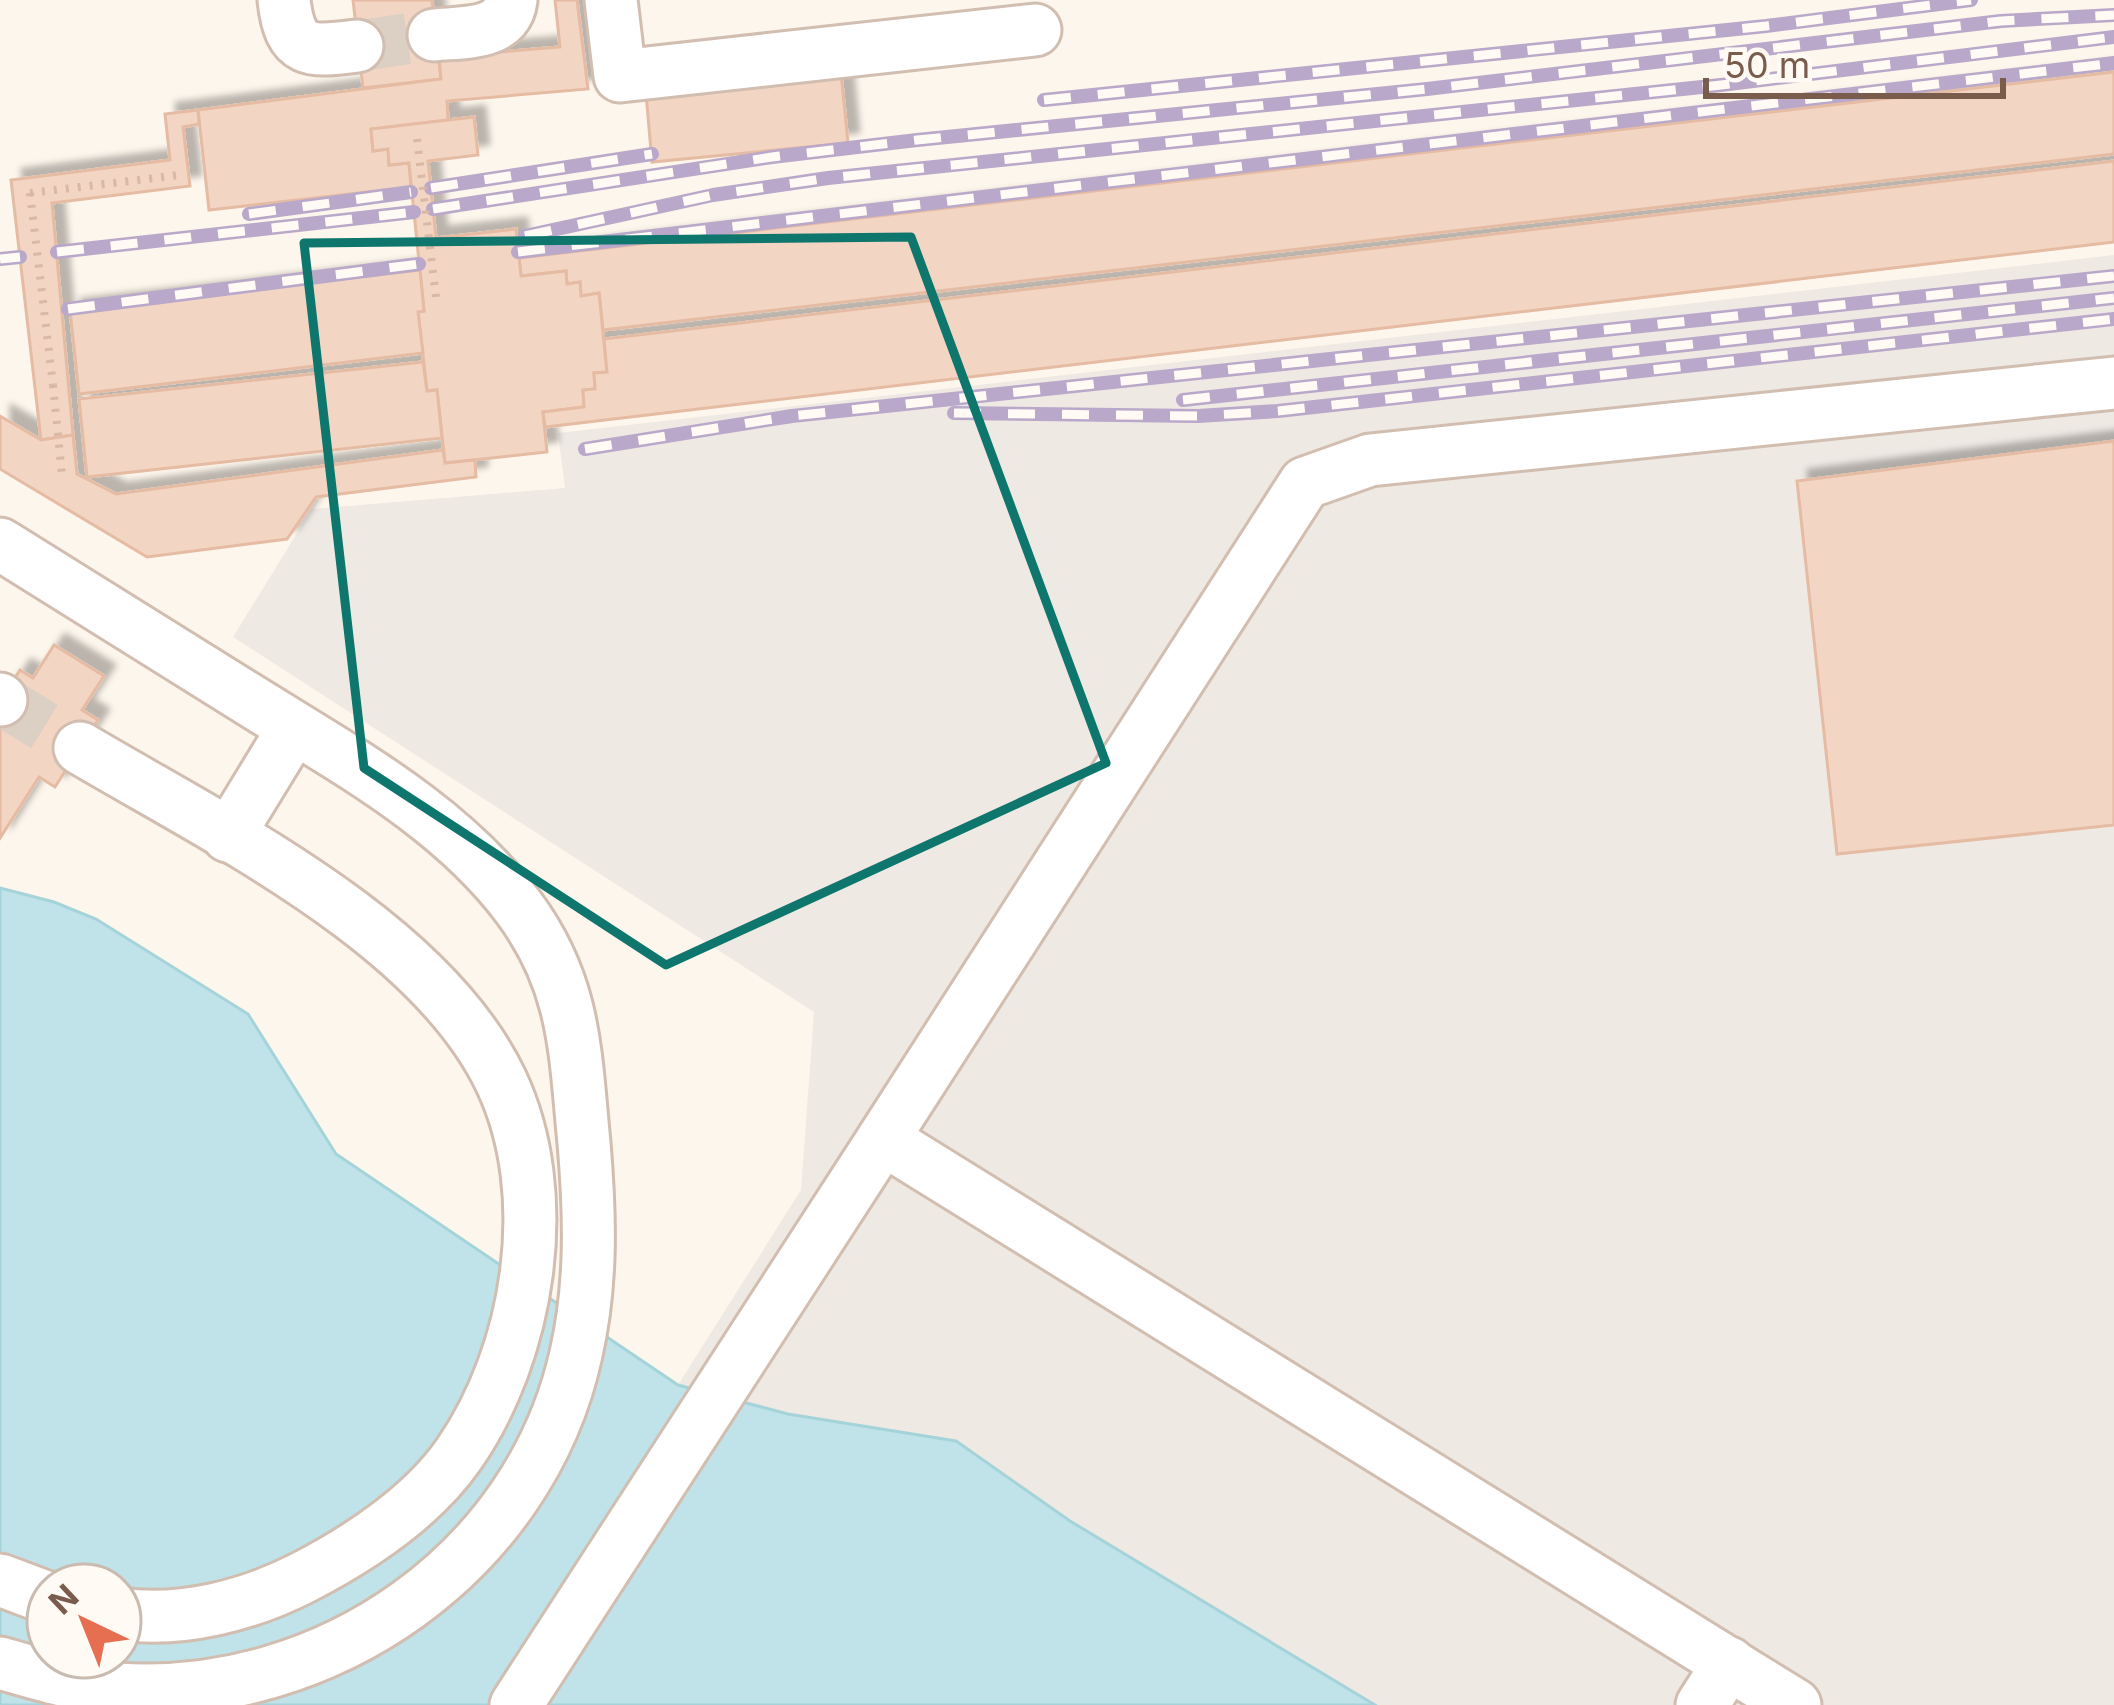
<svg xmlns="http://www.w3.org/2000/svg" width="2114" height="1705" font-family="Inter,sans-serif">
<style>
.industrial{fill:#efe9e4}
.water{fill:#bfe3e8;stroke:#a5d3da;stroke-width:3;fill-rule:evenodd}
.building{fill:#f3d5c3;stroke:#e6bba3;stroke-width:3;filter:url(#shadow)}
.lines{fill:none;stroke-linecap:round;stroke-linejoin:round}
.minor-tunnel{stroke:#dcd0c4;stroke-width:51;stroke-dasharray:51 26;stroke-linecap:butt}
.minor-casing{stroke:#d1beb0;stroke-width:57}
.path{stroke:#d9b8a5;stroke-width:8;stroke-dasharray:3 9;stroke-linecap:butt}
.minor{stroke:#fff;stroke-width:51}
.rail-casing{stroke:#b9a8c9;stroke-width:14}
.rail{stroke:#fffaf3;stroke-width:9;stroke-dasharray:27;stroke-linecap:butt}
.path-bridge{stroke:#d9b8a5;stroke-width:8;stroke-dasharray:3 9;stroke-linecap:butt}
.marked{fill:none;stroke:#0f766e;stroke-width:9;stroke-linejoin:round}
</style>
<defs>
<filter id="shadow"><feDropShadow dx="11" dy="-11" stdDeviation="3" flood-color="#0004"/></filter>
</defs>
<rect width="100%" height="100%" fill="#fdf6ec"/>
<path class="industrial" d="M2114 255V1705H1375L1070 1521 957 1441 788 1414 678 1385 801 1190 814 1012 233 637 312 509 565 488 558 433Z"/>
<path class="water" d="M0 888 54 902 96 919 248 1014 336 1154 678 1385 788 1414 956 1441 1070 1521 1375 1705H0ZM48 1585H120V1657H48Z"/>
<g class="building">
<path d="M353 0H432L441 79 363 88Z"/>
<path d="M555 0H577L588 89 447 101 448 120 371 129 373 151 388 149 389 165 409 163 411 187 209 210 198 110 441 79 439 57 560 47Z"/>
<path d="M840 63 848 143 652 162 645 82Z"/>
<path d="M2114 72V154L603 330 599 293 581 296 580 282 567 284 566 271 521 276 519 258Z"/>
<path d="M198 110 199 124 183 127 190 186 52 203 73 435 41 440 11 180 170 160 165 114Z"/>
<path d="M474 117 478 155 428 161 436 238 516 229 521 276 566 271 567 284 580 282 581 296 599 293 607 372 594 373 595 389 583 390 584 407 543 412 547 452 445 463 437 390 427 391 418 312 424 311 409 163 389 165 388 149 373 151 371 129Z"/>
<path d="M2114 161V242L545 427 543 412 584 407 583 390 595 389 594 373 607 372 604 339Z"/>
<path d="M420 270 424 311 418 312 423 353 79 394 70 310Z"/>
<path d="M423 362 427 391 437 390 442 438 87 477 79 399Z"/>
<path d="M0 416 41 440 73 435 77 474 116 494 443 450 445 463 475 460 476 477 316 497 287 539 147 557 0 469Z"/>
<path d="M2114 441V825L1837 854 1797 481Z"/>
<path d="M54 645 104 676 82 710 98 720 55 787 39 777 0 838V701L20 670 33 678Z"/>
</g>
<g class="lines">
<g class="minor-tunnel">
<path d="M357 46 434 35"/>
<path d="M1 700 80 748"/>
</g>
<defs>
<g id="minor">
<path d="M284 0C290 55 310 52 357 46"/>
<path d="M611 0 620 76 1035 30"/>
<path d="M434 35C462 32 507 36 511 0"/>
<path d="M0 544C86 598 172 652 258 705 351 763 452 818 519 908 576 985 575 1052 584 1143 590 1214 592 1284 576 1354 530 1562 327 1703 117 1689 77 1686 38 1674 0 1663"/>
<path d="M0 699 1 700"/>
<path d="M80 748C218 830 430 932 501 1081 555 1195 529 1353 459 1454 423 1506 360 1548 304 1577 250 1605 181 1623 120 1614"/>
<path d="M228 836 294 728"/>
<path d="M883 1139 1305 483 1370 460 2114 383"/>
<path d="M0 1580 48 1598"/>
<path d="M516 1705 883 1139 1795 1705"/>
<path d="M1702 1705 1729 1663"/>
</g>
</defs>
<use href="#minor" class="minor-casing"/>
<g class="path">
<path d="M30 193 180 175"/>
<path d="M53 385 62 475"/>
</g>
<use href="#minor" class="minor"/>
<defs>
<g id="rail">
<path d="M1044 100 1766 26 1971 0"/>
<path d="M431 188 652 154"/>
<path d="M433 209 772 157 917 140 1427 89 2001 21 2114 15"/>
<path d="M249 214 411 192"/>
<path d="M525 236 713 195 828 178 1721 85 2114 37"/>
<path d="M57 252 414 212"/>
<path d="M518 252 2114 63"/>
<path d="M0 259 20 257"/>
<path d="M68 309 419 264"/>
<path d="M1183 400 2114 298"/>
<path d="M954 413 1198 416 1278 411 2114 319"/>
<path d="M585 449 792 416 2114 276"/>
</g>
</defs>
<use href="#rail" class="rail-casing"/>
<use href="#rail" class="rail"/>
<g class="path-bridge">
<path d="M417 139 436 297"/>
<path d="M30 193 53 385"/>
</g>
</g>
<path class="marked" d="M911 237 1106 763 666 965 364 768 304 243Z"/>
<g transform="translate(84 1621) rotate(317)"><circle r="57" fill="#fffaf3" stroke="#cabbb1" stroke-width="3"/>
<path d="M0-9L21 45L0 30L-21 45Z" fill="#e76f51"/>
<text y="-18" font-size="33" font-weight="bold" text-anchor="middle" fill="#7a5c4d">N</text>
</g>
<path d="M1706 78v18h297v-18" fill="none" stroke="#7a5c4d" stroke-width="6"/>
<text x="1724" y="78" font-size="36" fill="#7a5c4d" stroke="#fffaf3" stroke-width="9" paint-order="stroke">50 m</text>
</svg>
